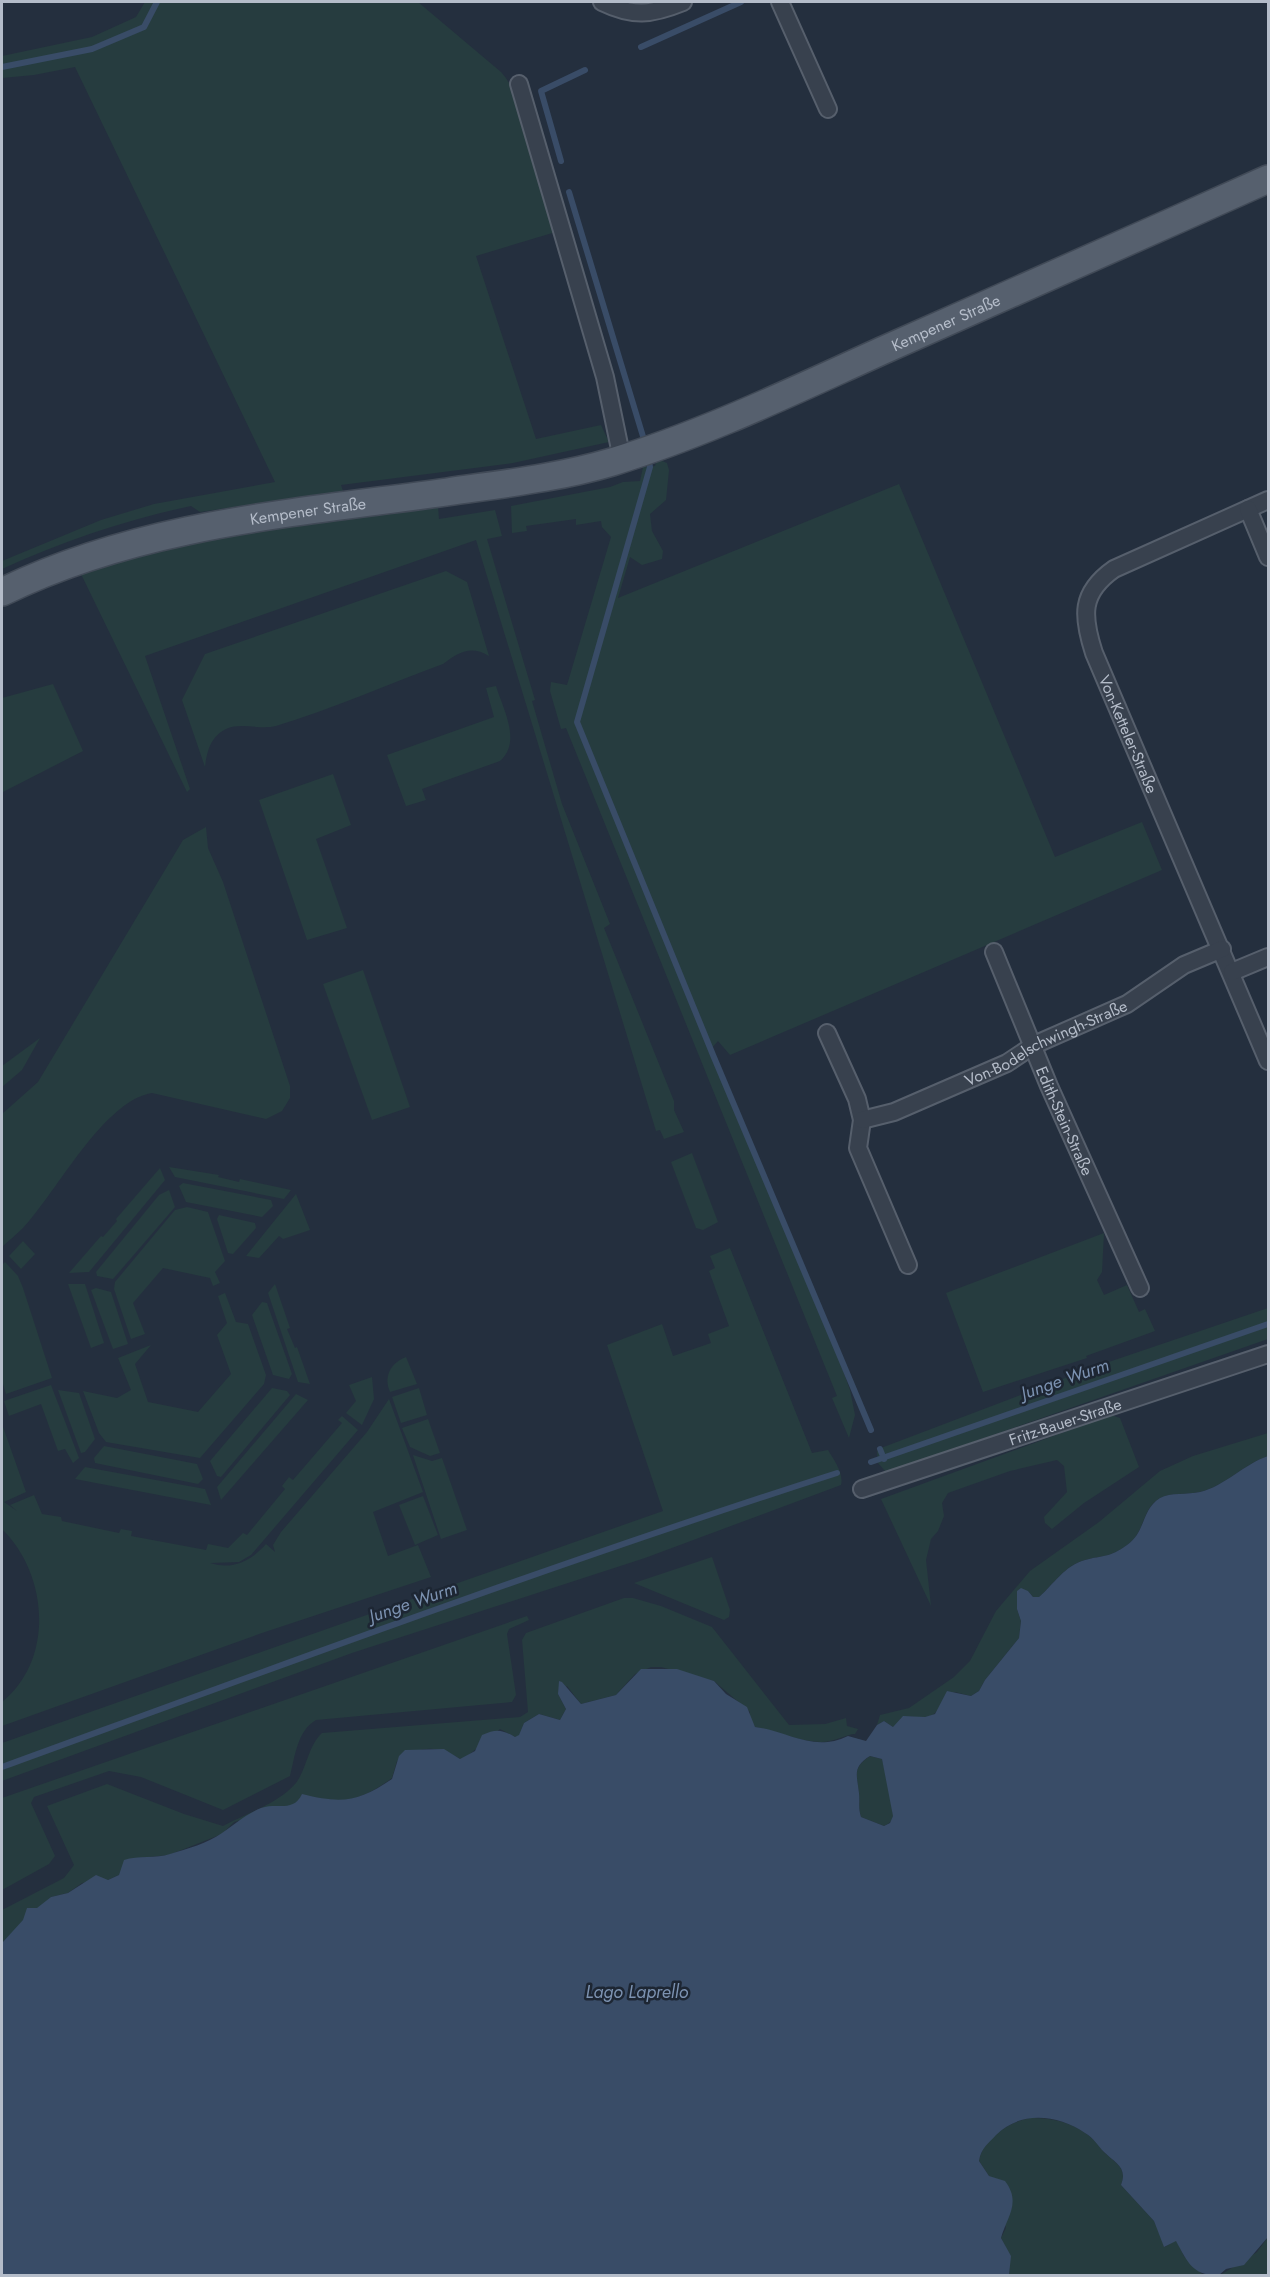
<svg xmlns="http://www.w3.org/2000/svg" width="1270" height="2277" font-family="Jost,sans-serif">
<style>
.green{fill:#263c3f}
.water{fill:#394c67;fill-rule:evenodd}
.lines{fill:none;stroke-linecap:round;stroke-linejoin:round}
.stream{stroke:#394c67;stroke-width:6}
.minor-casing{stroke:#565f6c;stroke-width:20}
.primary-casing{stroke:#414a57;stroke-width:30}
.minor{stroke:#38414e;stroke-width:16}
.primary{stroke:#56606e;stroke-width:27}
.labels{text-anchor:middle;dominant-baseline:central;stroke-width:5;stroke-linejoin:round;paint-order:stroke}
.street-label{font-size:16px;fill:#b4bcc9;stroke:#1d2633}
.water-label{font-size:18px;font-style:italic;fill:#7c92b1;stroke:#1d2633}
</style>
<rect width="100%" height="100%" fill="#242f3e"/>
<g class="green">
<path d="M145 2H418L501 72C527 100 547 191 559 231L476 256 536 439 601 425 609 442 513 463 341 485 343 491 200 512 191 506C125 520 63 541 2 569V561L101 520 154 504 275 482 75 67 34 75 2 78V56L92 37 136 17Z"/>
<path d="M657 459 667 463 669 470 666 500 650 514 652 531 663 551 662 559 642 565 630 557 618 598 899 484 1055 857 1142 822 1162 870 730 1055 718 1041 711 1049 756 1162 820 1305 850 1390 855 1415 849 1438 832 1398 837 1396 566 728 561 729 550 691 551 682 567 685 611 537 602 527 601 521 576 525V519L526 526 527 531 512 533 511 506 610 487 623 482 640 481 643 467 655 466Z"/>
<path d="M438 506 439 519 495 510 502 536 487 539 535 700 532 701 562 804 610 924 604 928 674 1101V1110L684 1132 664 1139 660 1130 656 1131 476 540 145 656 190 789 187 792 81 574C194 529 320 526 438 506Z"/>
<path d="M446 571 467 582 489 656C471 645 459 652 443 664 388 684 332 709 276 726 260 730 241 722 226 729 210 737 207 752 205 767L182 700 205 654Z"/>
<path d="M53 684 83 751 3 792 2 698Z"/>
<path d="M496 686C503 709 522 742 500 761L422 789 426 800 406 806 387 755 494 717 486 688Z"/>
<path d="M333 774 351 825 316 839 347 928 307 940 259 800Z"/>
<path d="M206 827 208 848 223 882 290 1086V1098L282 1111 266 1119 152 1093C103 1101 57 1192 23 1228 16 1235 8 1241 2 1247V1114L38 1082 183 840Z"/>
<path d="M363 970 410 1107 372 1120 323 984Z"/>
<path d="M40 1038 22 1070 2 1087V1066Z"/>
<path d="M692 1153 718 1222 703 1230 696 1228 671 1162Z"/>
<path d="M169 1167 219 1175 218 1177 239 1182 240 1179 291 1190 284 1199 175 1177Z"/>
<path d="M160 1168 165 1180 89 1272 69 1273 101 1236 103 1237 117 1221 116 1219Z"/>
<path d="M183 1183 271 1200 273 1206 262 1217 186 1202 179 1186Z"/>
<path d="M169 1190 175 1207 113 1279 97 1276 96 1272 159 1195Z"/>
<path d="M296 1194 310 1230 283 1239 279 1236 259 1258 246 1256Z"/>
<path d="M187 1207 208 1212 225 1261 215 1272 220 1283 213 1286 210 1278 163 1268 133 1303 145 1334 131 1339 114 1289 115 1282 175 1210Z"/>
<path d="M219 1215 255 1223 256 1228 233 1254 228 1253 217 1219Z"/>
<path d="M1104 1233 1102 1272 1097 1280 1104 1295 1127 1285 1139 1312 1145 1309 1155 1331 1086 1356 1087 1358 983 1392 946 1293Z"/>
<path d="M23 1241 35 1254 21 1269 9 1256Z"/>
<path d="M730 1248 812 1453 828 1450C834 1460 844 1473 841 1485L645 1558 352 1653 2 1781V1743L663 1511 607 1345 662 1324 673 1356 711 1343 708 1334 729 1326 709 1271 715 1268 710 1256Z"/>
<path d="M5 1262 18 1276 23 1288 52 1378 6 1394 2 1381V1265Z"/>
<path d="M68 1284H85L104 1343 91 1348Z"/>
<path d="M275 1284 290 1328 287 1329 295 1348 297 1347 310 1384 298 1382 268 1293Z"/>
<path d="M96 1288 111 1292 128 1344 113 1349 91 1290Z"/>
<path d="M225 1293 236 1322 248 1324 266 1375 264 1384 200 1458 106 1442 99 1433 83 1391 117 1398 131 1390 118 1358 151 1345 135 1364 148 1402 198 1412 231 1374 217 1335 227 1323 218 1296Z"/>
<path d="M262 1302 267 1303 292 1374 289 1379 273 1375 252 1315Z"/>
<path d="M1268 1308V1339L890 1471H885L878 1463 877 1452 881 1448 1094 1367Z"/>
<path d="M406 1357 417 1384 390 1392C383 1376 391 1363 406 1357Z"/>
<path d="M372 1377 374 1399 362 1425 346 1413 356 1401 349 1385Z"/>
<path d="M51 1385 79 1458 73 1463 65 1449 58 1451 41 1404 9 1416 4 1401Z"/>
<path d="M272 1388 287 1391 290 1395 221 1477 217 1476 210 1461Z"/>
<path d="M419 1388 427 1415 401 1423 392 1397Z"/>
<path d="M58 1390 79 1393 95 1439 85 1452 81 1453Z"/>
<path d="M296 1394 308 1400 221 1500 217 1487Z"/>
<path d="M389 1399 423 1492 373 1512 388 1556 418 1545 431 1577 262 1633 2 1726V1702C55 1659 48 1574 2 1529V1424L26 1492 4 1502 17 1511 10 1505 34 1495 42 1514 61 1517 62 1521 119 1533 121 1529 132 1531 131 1536 206 1550 208 1544 228 1548 243 1533 247 1535 285 1489 282 1486 289 1477 293 1480 342 1423 338 1420 342 1416 358 1430 251 1555 239 1562 210 1563C232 1570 250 1562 266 1544L275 1552 273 1545 281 1532 367 1432Z"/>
<path d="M1111 1415 1120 1418 1139 1467 1084 1503 1052 1529 1045 1523 1044 1517 1067 1492 1064 1466 1057 1460 1010 1471 948 1493 942 1503 944 1516 938 1531 931 1539 926 1560 931 1606 881 1499Z"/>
<path d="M428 1419 440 1453 430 1456 410 1447 402 1428Z"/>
<path d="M1268 1433V1456C1244 1464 1225 1486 1200 1492 1188 1495 1171 1492 1160 1498 1141 1509 1146 1532 1127 1545 1109 1558 1103 1555 1085 1560 1064 1566 1054 1584 1039 1597H1033L1028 1591H1017V1609L1021 1621 1019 1638 985 1680 979 1691 971 1696 955 1692 946 1695C942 1700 940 1708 935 1713 926 1721 912 1714 901 1718L898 1725 893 1727 884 1721 877 1725 880 1715 909 1708 954 1677 970 1661 996 1611 1030 1571 1099 1522 1160 1471 1193 1456Z"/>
<path d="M104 1446 197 1464 203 1479 198 1484 95 1463 94 1458Z"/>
<path d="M413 1455 432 1461 442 1458 467 1530 441 1539Z"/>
<path d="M85 1467 205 1489 211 1505 75 1479Z"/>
<path d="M423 1496 438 1535 415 1545 399 1505Z"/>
<path d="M712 1557 730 1610 729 1617 724 1620 634 1583Z"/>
<path d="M624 1598H633L661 1606 712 1627 789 1725 825 1724 846 1718 847 1726 858 1729 855 1734C850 1733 832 1743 820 1742 796 1741 777 1731 755 1727L749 1718 750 1712 714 1681 661 1667H651L635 1674 616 1695 581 1704 567 1686 558 1694 566 1709 560 1720 539 1714 524 1723 519 1736 515 1737 500 1729 465 1758 460 1759C435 1744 421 1746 397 1761L392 1778C358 1803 342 1804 302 1795L298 1802 290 1807 234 1822 222 1834 169 1855 129 1859 119 1875 108 1880 82 1883 68 1893 51 1897 2 1943V1910L64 1878 74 1865 47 1806 107 1784 184 1814 223 1826C246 1814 279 1803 296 1783 307 1768 308 1746 322 1733L520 1717 528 1712 522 1640 526 1633Z"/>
<path d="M527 1616 529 1620 509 1629 507 1634 516 1695 512 1702 316 1720C297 1731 295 1757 290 1776L223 1810 141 1777 109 1771 34 1797 31 1803 55 1856 49 1864 2 1890V1798Z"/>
<path d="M870 1756 882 1759C884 1764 894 1813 893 1816 892 1822 888 1824 884 1826L861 1817C858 1808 860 1802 859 1793 857 1775 852 1768 870 1756Z"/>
<path d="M1030 2118C1055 2118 1076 2123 1095 2141 1099 2145 1102 2151 1107 2155 1118 2164 1127 2170 1121 2185L1154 2221 1165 2247 1176 2240 1184 2256 1203 2275H1009C1011 2261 1007 2250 1001 2238L1006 2228 989 2176 979 2161C983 2138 1009 2122 1030 2118Z"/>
<path d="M1268 2237V2275L1219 2276 1257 2252Z"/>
</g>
<path class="water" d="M1268 1456V2237L1244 2265 1226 2269 1219 2275C1193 2276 1188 2263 1176 2241L1164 2247 1154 2221 1121 2185C1128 2167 1115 2163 1104 2152 1098 2146 1094 2138 1085 2133 1058 2115 1021 2110 996 2135 988 2144 981 2148 979 2161L989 2176 1005 2181C1022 2203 1006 2218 1001 2238L1011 2256 1009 2275H2V1943L23 1920 27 1908H37L51 1897 68 1893 96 1875 108 1880 119 1875 124 1860C138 1855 156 1859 170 1854 187 1849 208 1843 222 1833 235 1824 246 1814 261 1808 278 1802 293 1813 302 1794 342 1804 358 1802 392 1779L399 1756 405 1750 444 1749 460 1759 475 1751 482 1735C496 1729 501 1729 515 1737L519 1735 524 1723 539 1714 560 1720 566 1709 558 1694 559 1681 562 1682 581 1704 616 1695 641 1669H677L714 1681 726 1694 747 1707 755 1727C788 1731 813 1753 848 1736L866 1741 877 1725 884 1721 893 1727 903 1716 925 1717 935 1714 947 1691 971 1696 979 1691 985 1680 1019 1638 1021 1621 1017 1609V1591L1021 1588 1028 1591 1033 1597H1039C1054 1584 1064 1566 1085 1560 1103 1555 1109 1558 1127 1545 1146 1532 1141 1510 1160 1498 1170 1492 1188 1495 1200 1492 1225 1486 1244 1464 1268 1456ZM870 1756 882 1759 893 1816 890 1823 884 1826 861 1817C858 1808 860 1802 859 1793 857 1775 852 1767 870 1756Z"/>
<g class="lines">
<g class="stream">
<path d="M641 47 741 2"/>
<path d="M2 67 92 49 144 27 157 2"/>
<path d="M561 161 541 91 585 70"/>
<path d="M569 192 645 443"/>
<path d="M648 456 650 467 577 722 713 1055 871 1430"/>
<path d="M880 1449 884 1459"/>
<path d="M871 1462 1268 1324"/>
<path d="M2 1767C279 1666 556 1563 837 1473"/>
</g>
<defs>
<g id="minor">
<path d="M602 2C633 17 651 15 683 2"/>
<path d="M780 2 828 109"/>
<path d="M519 84 605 377 622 459"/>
<path id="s1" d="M1268 500 1114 569C1080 593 1082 616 1094 653L1268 1061"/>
<path d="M1248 509 1268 557"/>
<path id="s2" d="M994 952 1049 1086 1140 1288"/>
<path d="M1232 972 1268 957"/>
<path d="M827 1033 857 1099 862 1120 858 1148 908 1265"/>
<path id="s3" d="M862 1120 894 1112 1007 1063 1034 1045 1127 1004 1184 965 1222 949"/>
<path id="s4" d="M862 1489 1268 1354"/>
</g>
<g id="primary">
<path id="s5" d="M2 592C141 524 295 513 447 492 502 484 558 478 612 462 707 433 797 389 886 349 1014 292 1141 236 1268 179"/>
</g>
</defs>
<use href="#minor" class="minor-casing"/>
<use href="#primary" class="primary-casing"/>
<use href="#minor" class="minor"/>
<use href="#primary" class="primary"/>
</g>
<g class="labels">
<g class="street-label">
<text stroke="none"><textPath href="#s5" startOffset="988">Kempener Straße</textPath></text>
<text stroke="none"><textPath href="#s5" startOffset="318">Kempener Straße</textPath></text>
<text stroke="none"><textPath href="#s1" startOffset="352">Von-Ketteler-Straße</textPath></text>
<text stroke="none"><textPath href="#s3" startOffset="200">Von-Bodelschwingh-Straße</textPath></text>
<text stroke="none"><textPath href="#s2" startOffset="183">Edith-Stein-Straße</textPath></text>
<text stroke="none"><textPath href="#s4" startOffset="214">Fritz-Bauer-Straße</textPath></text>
</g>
<g class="water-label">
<text transform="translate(1065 1379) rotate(-19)">Junge Wurm</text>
<text transform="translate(413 1602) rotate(-19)">Junge Wurm</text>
<text x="637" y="1992">Lago Laprello</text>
</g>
</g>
<rect width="1270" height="2277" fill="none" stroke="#b4bcc9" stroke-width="6"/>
</svg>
